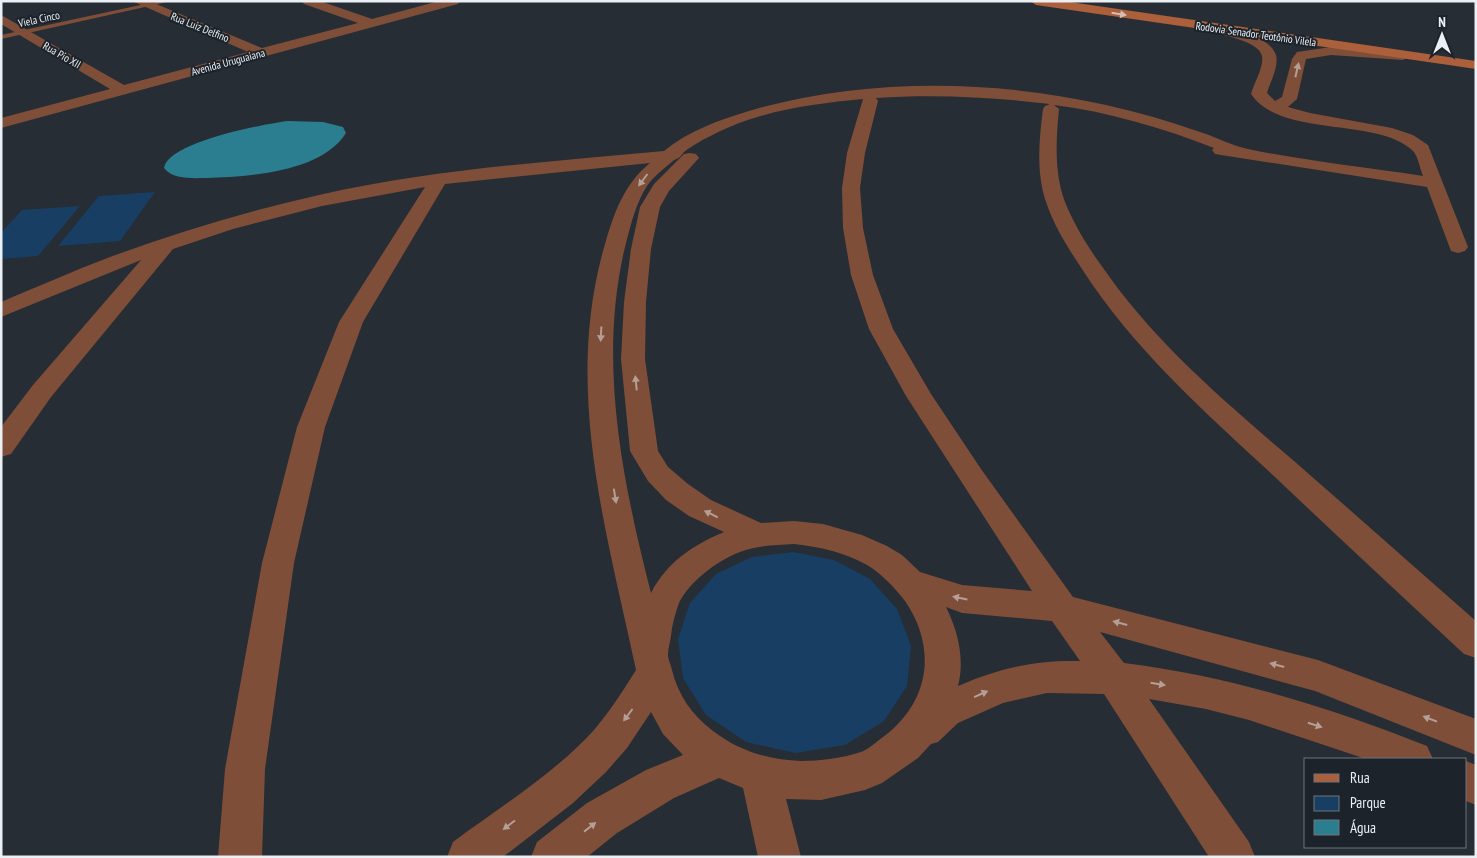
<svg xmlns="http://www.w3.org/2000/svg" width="1477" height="858" font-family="'PT Sans Narrow',sans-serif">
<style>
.green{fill:#183f63}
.water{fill:#2b7e90}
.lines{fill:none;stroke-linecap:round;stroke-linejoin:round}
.lane{fill:#7e4e38;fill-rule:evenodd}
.street{fill:#7e4e38;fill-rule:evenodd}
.secondary{fill:#ab5f3b;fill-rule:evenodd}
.oneway{fill:#d5bdb4}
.oneway2{fill:#b49f96}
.labels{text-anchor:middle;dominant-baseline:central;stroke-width:4;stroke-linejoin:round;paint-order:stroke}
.far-street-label{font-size:11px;fill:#ebf0f5;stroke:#1c232a}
</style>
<rect width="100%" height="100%" fill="#262d34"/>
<g class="green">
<path d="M155 192 120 241 58 246 99 196Z"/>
<path d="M80 206 38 256 1 259V233L22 210Z"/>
<path d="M793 552 834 560 870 579 897 609 911 646 907 686 884 721 845 745 795 753 746 742 706 715 683 678 678 639 690 603 716 574 752 557Z"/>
</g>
<path class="water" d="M288 121 323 122 343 127 346 133C322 172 248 177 207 178 194 178 173 180 164 168 168 142 264 124 288 121Z"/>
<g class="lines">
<path class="lane" d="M159 1H172L1 39V35Z"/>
<g class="street">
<path d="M132 1H149L262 48 358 23 304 4 302 1H320L372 19 439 1H460L458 4 1 128V118L110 89 1 24V15L124 85 248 52Z"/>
<path d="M1199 22C1219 26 1269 33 1276 55 1279 66 1270 83 1267 93L1275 101 1282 97 1292 59 1297 52 1331 47 1408 53 1410 56 1403 60 1331 55 1306 59 1297 99 1288 107 1310 113 1392 128 1413 135 1428 145 1468 247 1465 251 1458 253 1451 251 1427 187 1221 155 1215 154 1212 150 1214 148C1163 128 1109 112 1054 105L1059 109C1056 140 1054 173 1065 202 1074 224 1087 246 1101 265 1153 341 1224 401 1294 461 1355 514 1415 568 1476 621V658L1464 654C1401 595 1338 537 1276 478 1206 413 1134 350 1082 269 1068 248 1054 226 1046 202 1036 172 1039 140 1043 109L1045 106 1050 104C992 97 934 94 876 98L878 101 865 153 860 188 863 228 873 275 893 329 931 394 981 469 1073 597 1318 660 1476 719V755L1315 691 1100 632 1124 663C1229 676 1329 707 1427 746L1433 759H1366L1249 720 1206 709 1149 699 1249 842 1255 857H1209L1104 694 1047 693 1003 703 958 723 938 742 931 744 918 758 882 783 865 790 821 800 786 799 801 857H758L743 788 719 778 674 798 617 833 587 857H531L537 842 587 803 646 770 683 755 663 734 651 712 627 748 606 772 573 803 503 857H447L453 842C501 806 554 774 594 730 610 711 623 691 636 670 606 529 563 387 605 244 614 213 624 184 650 163L445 184 363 322 325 427 294 563 265 769 262 857H218L225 769 262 563 297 427 339 322 425 187 322 206 233 229 173 249 51 397 11 454 1 457V427L33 385 141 260 1 317V302C37 287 73 271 110 257 178 232 248 211 319 195 432 169 549 162 664 151 688 131 719 120 749 111 862 78 991 79 1106 105 1138 112 1169 121 1200 132 1216 137 1232 146 1248 149 1306 161 1365 167 1423 176 1420 169 1418 156 1413 151 1377 116 1282 139 1251 94 1254 83 1264 67 1262 56 1259 39 1208 32 1194 29L1193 26ZM863 99 847 153 842 188 843 228 851 275 869 329 906 396 1032 591 962 585 920 572 902 555 887 546 862 535 823 524 794 521 761 523 711 500 688 484 668 467 658 451 645 359 646 302 651 249 660 207 669 191 699 158 696 154 690 153 684 154 654 184 640 207 631 249 624 302 621 359 630 451 648 481 666 500 689 516 724 532C693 545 667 562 651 593 622 479 597 359 626 243 631 224 636 203 647 186 654 176 665 168 674 160 682 158 681 153 688 149 701 140 718 132 732 126 773 109 820 103 863 99ZM794 544C820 547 844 552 867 565 882 574 894 587 905 601 938 649 929 703 883 737 876 742 869 749 861 752 843 758 819 761 801 761 769 760 739 751 713 731 692 715 678 695 672 670 671 665 668 659 668 655 668 649 670 642 671 636 672 625 675 614 679 603 690 580 722 557 746 550 762 545 778 545 794 544ZM946 607 962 613 1052 621 1080 661C1034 660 1001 668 958 686 965 659 958 631 946 607Z"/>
<path d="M1466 761 1476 765V805L1466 801Z"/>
</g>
<path class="secondary" d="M1030 1H1063L1476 61V69L1036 5Z"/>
</g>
<defs><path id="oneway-solid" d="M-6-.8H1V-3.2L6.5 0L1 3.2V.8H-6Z" transform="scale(1.25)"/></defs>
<use class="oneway" href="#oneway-solid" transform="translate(1119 14) rotate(9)"/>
<g class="oneway2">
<use href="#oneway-solid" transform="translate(1297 70) rotate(-77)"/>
<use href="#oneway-solid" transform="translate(643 180) rotate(127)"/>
<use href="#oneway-solid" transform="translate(601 334) rotate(93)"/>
<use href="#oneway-solid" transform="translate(636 383) rotate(-96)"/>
<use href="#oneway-solid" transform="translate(615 496) rotate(81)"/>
<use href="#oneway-solid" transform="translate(711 514) rotate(-154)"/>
<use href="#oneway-solid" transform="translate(960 598) rotate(-168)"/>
<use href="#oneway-solid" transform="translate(1120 623) rotate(-165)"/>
<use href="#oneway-solid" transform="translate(1277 665) rotate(-165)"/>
<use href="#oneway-solid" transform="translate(1158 684) rotate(9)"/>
<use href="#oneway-solid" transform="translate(981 694) rotate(-24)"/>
<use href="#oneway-solid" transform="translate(628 715) rotate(127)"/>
<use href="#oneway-solid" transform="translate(1430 719) rotate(-159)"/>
<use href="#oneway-solid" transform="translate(1315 725) rotate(18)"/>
<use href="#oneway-solid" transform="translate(509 825) rotate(143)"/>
<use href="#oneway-solid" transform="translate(590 827) rotate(-38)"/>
</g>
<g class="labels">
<g class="far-street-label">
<text transform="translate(39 19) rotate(-12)">Viela Cinco</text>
<text transform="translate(200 27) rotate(22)">Rua Luiz Delfino</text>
<text transform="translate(1256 34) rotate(8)">Rodovia Senador Teotônio Vilela</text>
<text transform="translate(62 55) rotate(30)">Rua Pio XII</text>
<text transform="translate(228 62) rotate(-15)">Avenida Uruguaiana</text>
</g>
</g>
<rect width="1477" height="858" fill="none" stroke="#ebf0f5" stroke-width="5"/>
<rect x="1304" y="758" width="162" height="90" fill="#1c232a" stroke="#6f757b"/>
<rect x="1314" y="774" width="25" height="8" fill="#ab5f3b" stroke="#6f757b"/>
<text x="1350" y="783" font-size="15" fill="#ebf0f5">Rua</text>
<rect x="1314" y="796" width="25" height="15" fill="#183f63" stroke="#6f757b"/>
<text x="1350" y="808" font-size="15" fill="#ebf0f5">Parque</text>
<rect x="1314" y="820" width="25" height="15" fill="#2b7e90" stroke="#6f757b"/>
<text x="1350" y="833" font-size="15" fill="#ebf0f5">Água</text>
<g transform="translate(1442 35)" stroke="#1c232a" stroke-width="4" paint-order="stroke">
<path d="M0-4L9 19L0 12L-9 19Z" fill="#ebf0f5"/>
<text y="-8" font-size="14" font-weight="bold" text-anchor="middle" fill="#ebf0f5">N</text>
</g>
</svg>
